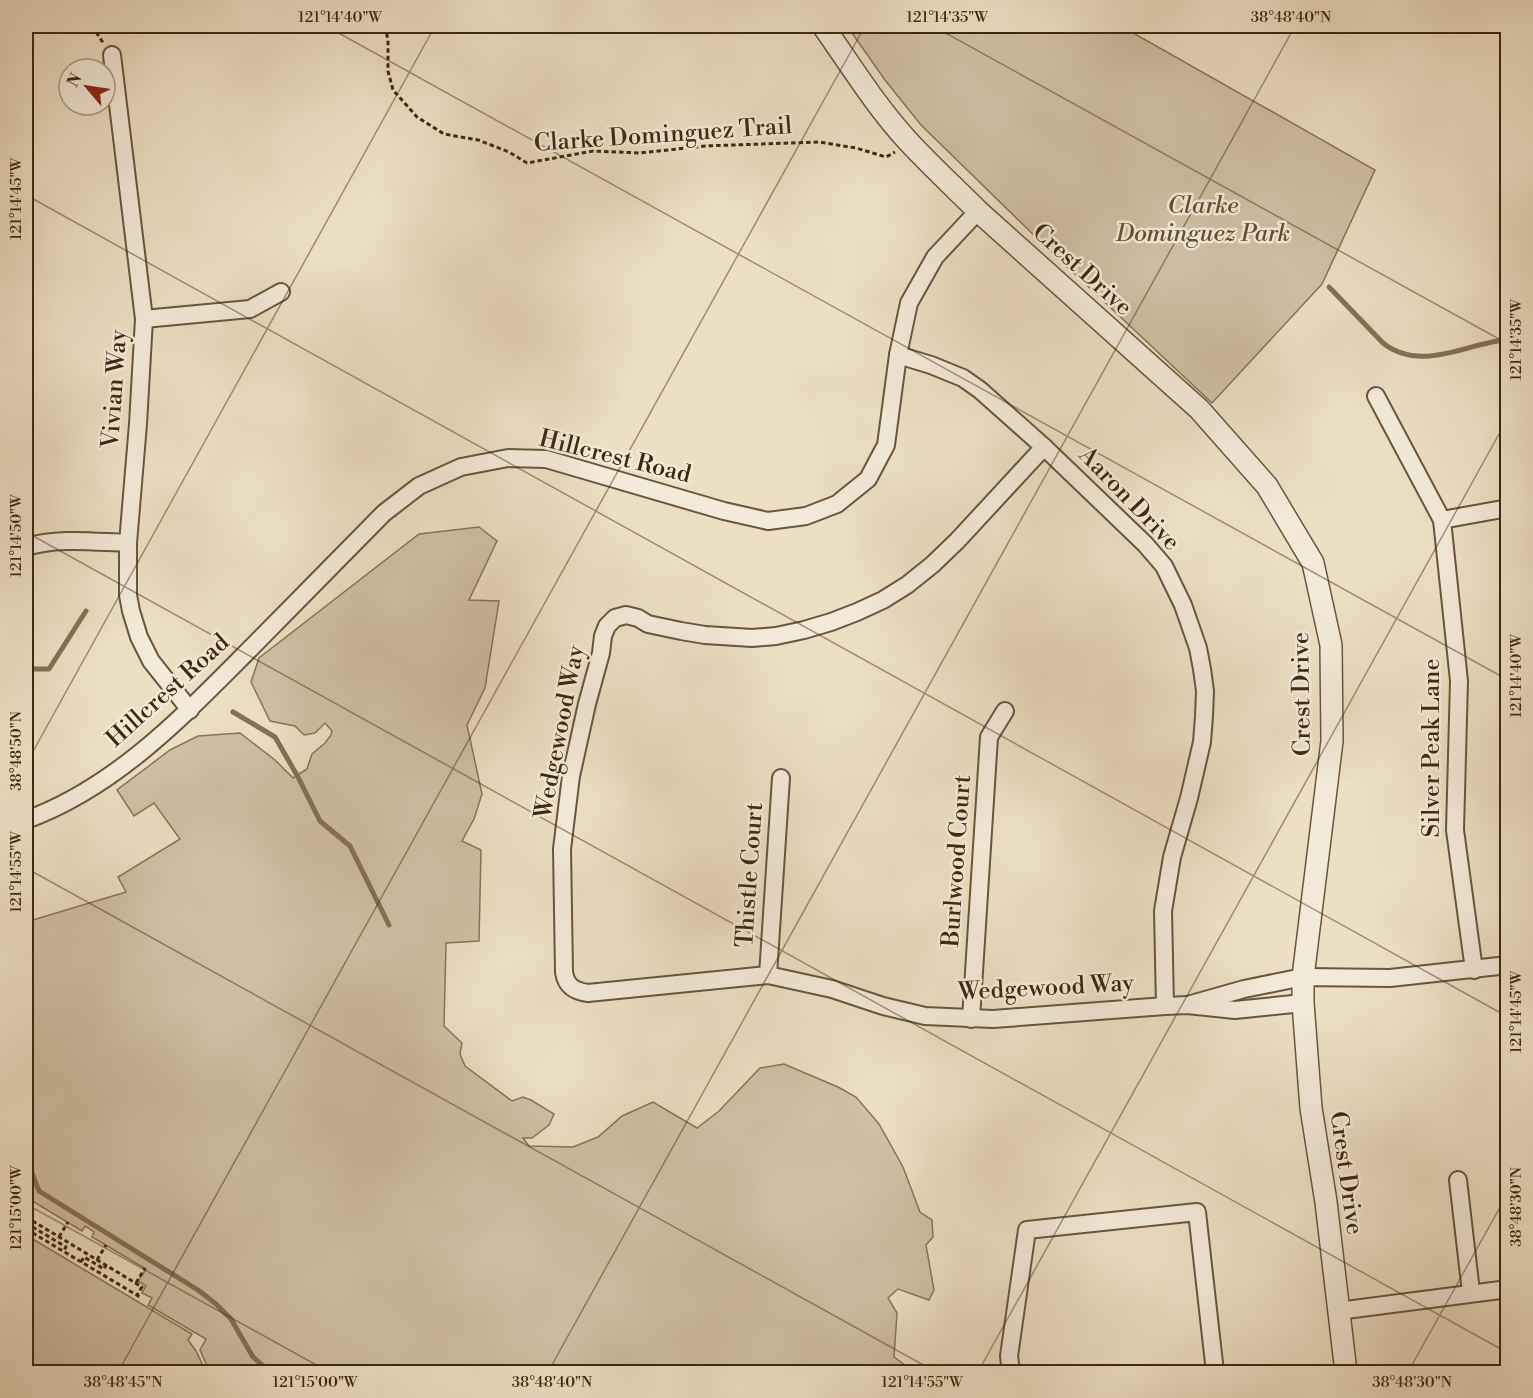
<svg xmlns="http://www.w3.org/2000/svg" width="1533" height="1398" font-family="'Libre Bodoni',serif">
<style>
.green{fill:#cfc0a5;stroke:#877459;stroke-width:1.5}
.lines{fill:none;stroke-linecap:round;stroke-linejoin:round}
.stream{stroke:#837156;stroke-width:5}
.minor-casing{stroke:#6a563b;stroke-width:20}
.tertiary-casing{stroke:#6a563b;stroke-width:24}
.path{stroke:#3f280d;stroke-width:3;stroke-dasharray:4.5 3;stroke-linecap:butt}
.minor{stroke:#f3ead9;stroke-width:16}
.tertiary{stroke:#f3ead9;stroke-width:21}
.ticks{fill:none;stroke:#3f280d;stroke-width:1.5;stroke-opacity:0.45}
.labels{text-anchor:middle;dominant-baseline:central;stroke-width:5;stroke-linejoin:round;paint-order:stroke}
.street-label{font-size:24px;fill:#3f280d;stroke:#f3ead9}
.park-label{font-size:24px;font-style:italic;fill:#634e33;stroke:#f3ead9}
.neatline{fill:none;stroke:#3f280d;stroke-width:2}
.ticks-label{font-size:15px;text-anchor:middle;fill:#3f280d}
</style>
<rect width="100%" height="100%" fill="#ecdfc4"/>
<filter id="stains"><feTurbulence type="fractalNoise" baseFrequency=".00333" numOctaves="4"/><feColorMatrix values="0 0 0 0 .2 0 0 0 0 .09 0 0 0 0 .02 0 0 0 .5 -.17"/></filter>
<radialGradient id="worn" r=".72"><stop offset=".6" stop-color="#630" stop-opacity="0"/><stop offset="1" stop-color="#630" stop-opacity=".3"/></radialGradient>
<g class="green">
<path d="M847 26H1121L1375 170 1322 284 1212 403 1046 247 921 125 885 80Z"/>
<path d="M479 527 497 541 469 600 499 601 485 688 467 725 482 794 474 819 462 841 481 850 479 941 446 943 444 1026 462 1043 460 1054 465 1066 512 1101 523 1097 531 1100 554 1114 549 1125 532 1138H523L529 1146 573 1147 598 1137 622 1116 653 1102 697 1128 719 1111 760 1068 784 1064 838 1087 856 1097 879 1124 903 1167 920 1212 932 1220 933 1237 926 1245 934 1290 929 1300 898 1289 888 1298 897 1313 894 1357 912 1370 911 1372H210L200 1350 206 1339 148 1305 152 1298 142 1293 146 1286 138 1281 146 1269 92 1237 94 1232 85 1226 82 1231 29 1199 26 1203V922L126 892 118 877 180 839 154 803 134 816 117 790 170 750 198 736 240 733 275 760 293 778 307 769 312 754 325 743 331 735 332 731 325 723 315 733 304 735 295 726 270 721 251 682 259 658 419 534Z"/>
<path d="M26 1235 192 1334 188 1340 196 1351 206 1372H26Z"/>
</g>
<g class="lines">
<g class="stream">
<path d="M1329 287 1383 343C1412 366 1447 354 1479 345 1489 343 1498 340 1508 340"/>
<path d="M26 669H49L86 611"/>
<path d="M233 712 275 737 298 777 320 821 350 846 389 925"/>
<path d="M26 1158 39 1191 198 1290 216 1304 231 1319 253 1357 270 1372"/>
</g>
<defs>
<g id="minor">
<path d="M112 55 144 319 138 424 128 543V595L131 611 139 637 151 661 190 710"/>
<path d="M144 319 250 309 281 292"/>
<path d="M898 355 931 365 963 378 980 390 1044 447 1145 544 1164 566 1183 605 1198 648 1202 669 1205 691 1204 716 1202 742 1189 798 1172 857 1163 911 1165 1006"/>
<path d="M1376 396 1442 520 1459 681 1455 830 1474 970"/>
<path d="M1044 447 957 541 932 565 907 585 883 600 857 612 831 622 804 630 776 636 752 638 705 635 681 631 648 624 638 618 626 615 615 618 607 626 603 636 601 653 587 704 571 776 562 849 564 972C566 986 574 991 588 993L768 975 832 989 883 1006 925 1016 993 1019 1165 1006 1187 1005 1235 1010 1303 1003"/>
<path d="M1442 520 1508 508"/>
<path d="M26 547C58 537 95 542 128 543"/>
<path d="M26 820C117 787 185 714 252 647 296 602 340 558 384 513L419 486 461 467 508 458 546 459 724 511 768 521 806 516 837 504 868 479 886 445 898 355 909 303 935 257 978 211"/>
<path d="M768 975 781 778"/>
<path d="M1191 1004 1244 989 1303 977 1390 978 1508 965"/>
<path d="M971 1019 989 737 1005 711"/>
<path d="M1458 1180 1471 1292"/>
<path d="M1338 1311 1508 1289"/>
<path d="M1011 1372 1009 1356 1027 1230 1197 1212 1215 1372"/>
</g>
<path id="tertiary" d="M823 26C850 64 875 105 907 140 930 165 955 188 978 211L1199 409 1267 486 1313 563 1331 645 1332 741 1303 977V1003L1311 1108 1326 1202 1346 1372"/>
</defs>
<use href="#minor" class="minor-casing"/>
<use href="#tertiary" class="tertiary-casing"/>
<g class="path">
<path d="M92 26 104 44"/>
<path d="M385 26 388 40V71L393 90 417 117 444 134 478 140 509 152 527 163 593 151 640 153 705 146 819 142 856 148 886 157 895 152"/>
<path d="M26 1206 30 1199"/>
<path d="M26 1217 142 1287 137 1295"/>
<path d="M26 1223 66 1247 63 1252"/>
<path d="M26 1229 140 1297"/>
<path d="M59 1237 68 1222"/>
<path d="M97 1260 106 1245"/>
<path d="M81 1262 84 1257 104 1269 106 1265"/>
<path d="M136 1283 145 1268"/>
</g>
<use href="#minor" class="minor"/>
<use href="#tertiary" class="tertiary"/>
</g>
<path class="ticks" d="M326 26 1508 680M933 26 1508 344M26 195 1508 1017M26 532 1508 1353M26 764 435 26M26 868 936 1372M26 1204 329 1372M118 1372 865 26M548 1372 1295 26M978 1372 1508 418M1408 1372 1508 1193"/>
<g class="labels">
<g class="street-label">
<text transform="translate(663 135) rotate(-4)">Clarke Dominguez Trail</text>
<text transform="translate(1082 270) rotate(42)">Crest Drive</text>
<text transform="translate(115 389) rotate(-86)">Vivian Way</text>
<text transform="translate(615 457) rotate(14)">Hillcrest Road</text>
<text transform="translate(1129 499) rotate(46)">Aaron Drive</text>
<text transform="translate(168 691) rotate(-42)">Hillcrest Road</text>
<text transform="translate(1302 694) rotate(-91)">Crest Drive</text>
<text transform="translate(560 732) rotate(-79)">Wedgewood Way</text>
<text transform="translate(1432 748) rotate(-90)">Silver Peak Lane</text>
<text transform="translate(957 861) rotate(-86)">Burlwood Court</text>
<text transform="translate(750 875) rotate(-86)">Thistle Court</text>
<text transform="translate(1046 988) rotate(-3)">Wedgewood Way</text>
<text transform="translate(1346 1173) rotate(82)">Crest Drive</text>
</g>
<g class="park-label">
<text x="1203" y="206">Clarke<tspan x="1203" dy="28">Dominguez Park</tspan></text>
</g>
</g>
<rect width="1533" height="1398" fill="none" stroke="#ecdfc4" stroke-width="66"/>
<g transform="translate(87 87) rotate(299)"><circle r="28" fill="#f3ead9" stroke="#ab9c87" stroke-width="1.5"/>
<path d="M0-4.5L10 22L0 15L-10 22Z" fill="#8f2418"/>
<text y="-9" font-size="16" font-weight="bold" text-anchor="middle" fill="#3f280d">N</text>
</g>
<rect x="33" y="33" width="1467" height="1332" class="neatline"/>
<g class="ticks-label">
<text x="340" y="22">121°14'40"W</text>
<text x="947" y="22">121°14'35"W</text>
<text x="1291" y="22">38°48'40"N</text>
<text transform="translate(16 199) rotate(-90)" y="5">121°14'45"W</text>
<text transform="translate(1516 340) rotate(-90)" y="5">121°14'35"W</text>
<text transform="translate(16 536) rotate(-90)" y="5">121°14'50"W</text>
<text transform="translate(1516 676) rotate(-90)" y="5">121°14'40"W</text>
<text transform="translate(16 751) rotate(-90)" y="5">38°48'50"N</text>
<text transform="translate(16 872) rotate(-90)" y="5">121°14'55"W</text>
<text transform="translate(1516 1012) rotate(-90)" y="5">121°14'45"W</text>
<text transform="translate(1516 1207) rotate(-90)" y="5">38°48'30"N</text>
<text transform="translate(16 1208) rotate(-90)" y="5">121°15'00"W</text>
<text x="123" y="1387">38°48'45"N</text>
<text x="315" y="1387">121°15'00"W</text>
<text x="552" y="1387">38°48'40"N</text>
<text x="922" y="1387">121°14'55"W</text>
<text x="1412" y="1387">38°48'30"N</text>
</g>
<rect width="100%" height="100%" filter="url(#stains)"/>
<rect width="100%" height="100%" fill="url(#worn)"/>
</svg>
